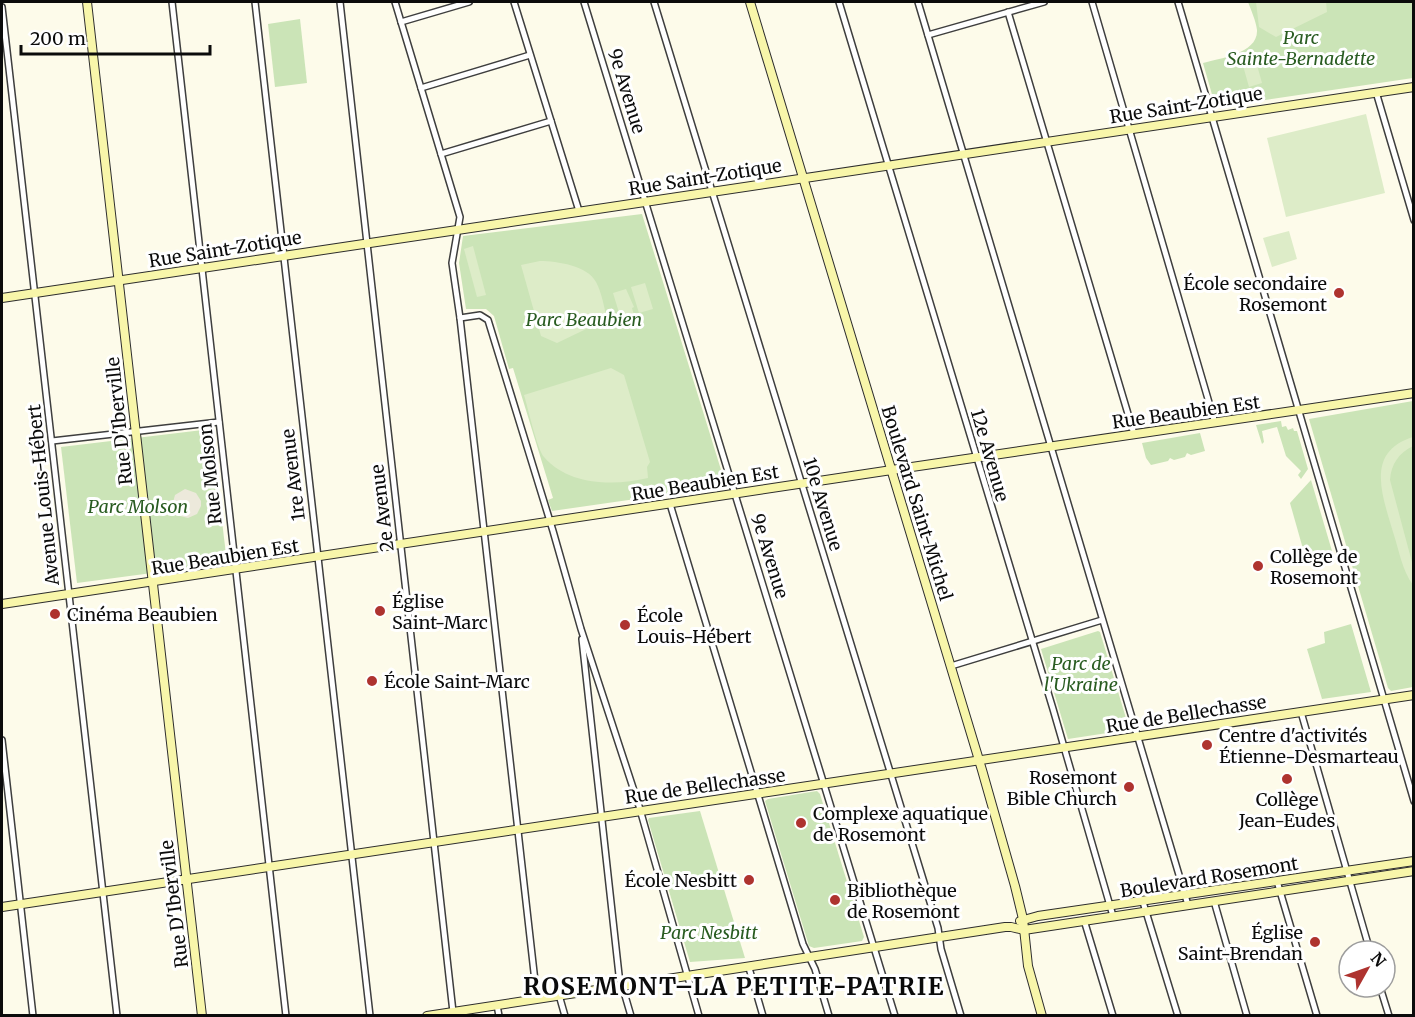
<svg xmlns="http://www.w3.org/2000/svg" width="1415" height="1017" font-family="Merriweather,serif">
<style>
.green{fill:#cbe4b7}
.pitch{fill:#ddecc8}
.plaza{fill:#ece9db}
.lines{fill:none;stroke-linecap:round;stroke-linejoin:round}
.street-casing{stroke:#3e3e3e;stroke-width:8}
.secondary-casing{stroke:#2d2d2d;stroke-width:10}
.street{stroke:#fff;stroke-width:5}
.secondary{stroke:#f8f6aa;stroke-width:8}
.poi-dot{fill:#ae332f;stroke:#fff;stroke-width:2}
.labels{text-anchor:middle;dominant-baseline:central;stroke-width:6;stroke-linejoin:round;paint-order:stroke}
.park-label{font-size:18px;font-style:italic;fill:#295c21;stroke:#fff}
.street-label{font-size:18px;fill:#0b0b0b;stroke:#fff}
.poi-label{font-size:18px;fill:#0b0b0b;stroke:#fff;text-anchor:start}
.district-label{font-size:24px;font-weight:bold;letter-spacing:1.5px;fill:#0b0b0b;stroke:#fff}
</style>
<rect width="100%" height="100%" fill="#fdfbea"/>
<g class="green">
<path d="M1248 2H1413V78L1218 107 1215 105 1203 63C1219 58 1258 54 1257 30 1256 21 1251 10 1248 2Z"/>
<path d="M300 19 307 83 275 87 268 24Z"/>
<path d="M642 214 726 486 552 511 548 500 553 498 513 368 509 369 494 316 486 309H466L459 263 463 236Z"/>
<path d="M1413 401V687L1391 691 1388 688 1309 419Z"/>
<path d="M1281 421 1282 427 1286 426 1288 430 1293 428 1294 431H1297L1308 469 1301 479 1298 475 1301 471 1286 456 1277 427 1262 431 1264 442 1262 444 1256 425Z"/>
<path d="M211 429 227 563 77 583 61 447Z"/>
<path d="M1200 433 1205 451 1191 455 1187 453 1185 457 1174 460 1170 458 1168 461 1151 465 1146 458 1142 443Z"/>
<path d="M1311 480 1332 551 1309 558 1305 556 1290 503Z"/>
<path d="M1351 624 1371 692 1322 699 1307 649 1325 643 1324 632Z"/>
<path d="M1098 631 1100 632 1129 728 1127 730 1068 739 1041 649Z"/>
<path d="M817 791 820 794 864 937 862 941 814 948 809 946 765 801 768 799Z"/>
<path d="M700 811 745 958 690 962 648 820 649 818Z"/>
</g>
<g class="pitch">
<path d="M1256 2H1326L1327 12 1276 37 1259 27Z"/>
<path d="M1255 58 1262 83 1249 87 1242 62Z"/>
<path d="M1366 114 1385 193 1286 217 1267 138Z"/>
<path d="M1289 231 1297 259 1272 267 1263 238Z"/>
<path d="M473 246 486 295 477 297 464 249Z"/>
<path d="M540 261C557 261 588 266 596 282 602 293 604 307 607 319L557 343 541 336 521 265Z"/>
<path d="M645 283 653 309 639 313 631 287Z"/>
<path d="M626 289 634 307 632 308 634 315 621 319 613 293Z"/>
<path d="M611 368 624 375 650 462 647 467 648 478C615 486 569 486 544 457 537 449 528 408 524 395Z"/>
<path d="M1413 437V446C1399 453 1391 464 1390 480L1413 566V585C1402 570 1399 550 1393 532 1383 497 1364 452 1413 437Z"/>
</g>
<path class="plaza" d="M185 489 196 493 201 501V506L197 514 188 518 180 516 172 506 175 495Z"/>
<g class="lines">
<defs>
<g id="street">
<path d="M172 2 286 1016"/>
<path d="M255 2 370 1016"/>
<path d="M340 2 453 1012"/>
<path d="M395 2 460 217 452 263 460 318 537 999"/>
<path d="M514 2 579 211"/>
<path d="M584 2 895 1016"/>
<path d="M654 2 938 928 941 949 961 1016"/>
<path d="M839 2 1053 709 1113 916"/>
<path d="M918 2 1188 905"/>
<path d="M1092 2 1215 423"/>
<path d="M1178 2 1414 801"/>
<path d="M2 7 117 1016"/>
<path d="M1008 12 1134 434"/>
<path d="M401 22 469 2"/>
<path d="M928 35 1044 2"/>
<path d="M421 88 530 55"/>
<path d="M1376 92 1414 220"/>
<path d="M441 154 551 121"/>
<path d="M460 318 480 315 488 320 553 531 581 629 639 806 699 1016"/>
<path d="M52 441 219 422"/>
<path d="M670 504 803 944 815 969 829 1016"/>
<path d="M582 639 619 975 631 1016"/>
<path d="M951 666 1102 620"/>
<path d="M1301 712 1370 951"/>
<path d="M2 740 33 1016"/>
<path d="M1277 881 1317 1016"/>
<path d="M1214 901 1247 1016"/>
<path d="M1143 902 1178 1016"/>
<path d="M1084 920 1113 1016"/>
<path d="M749 968 763 1016"/>
<path d="M1380 987 1389 1016"/>
<path d="M559 995 565 1016"/>
<path d="M497 1005 499 1016"/>
</g>
<g id="secondary">
<path d="M87 2 202 1016"/>
<path d="M750 2 982 770 1015 886 1023 919 1028 966 1042 1016"/>
<path d="M2 298 1414 87"/>
<path d="M2 604 905 468 1414 393"/>
<path d="M2 907 1414 695"/>
<path d="M1020 921 1038 916 1414 861"/>
<path d="M427 1016 1005 927H1011L1024 930 1414 871"/>
</g>
</defs>
<use href="#street" class="street-casing"/>
<use href="#secondary" class="secondary-casing"/>
<use href="#street" class="street"/>
<use href="#secondary" class="secondary"/>
</g>
<g class="poi-dot">
<circle cx="1339" cy="293" r="6"/>
<circle cx="1258" cy="566" r="6"/>
<circle cx="380" cy="611" r="6"/>
<circle cx="55" cy="614" r="6"/>
<circle cx="625" cy="625" r="6"/>
<circle cx="372" cy="681" r="6"/>
<circle cx="1207" cy="745" r="6"/>
<circle cx="1287" cy="779" r="6"/>
<circle cx="1129" cy="787" r="6"/>
<circle cx="801" cy="823" r="6"/>
<circle cx="749" cy="880" r="6"/>
<circle cx="835" cy="900" r="6"/>
<circle cx="1315" cy="942" r="6"/>
</g>
<g class="labels">
<g class="park-label">
<text x="1301" y="37">Parc<tspan x="1301" dy="21">Sainte-Bernadette</tspan></text>
<text x="584" y="319">Parc Beaubien</text>
<text x="138" y="506">Parc Molson</text>
<text x="1081" y="663">Parc de<tspan x="1081" dy="21">l'Ukraine</tspan></text>
<text x="709" y="932">Parc Nesbitt</text>
</g>
<g class="street-label">
<text transform="translate(627 91) rotate(73)">9e Avenue</text>
<text transform="translate(1186 105) rotate(-9)">Rue Saint-Zotique</text>
<text transform="translate(705 177) rotate(-9)">Rue Saint-Zotique</text>
<text transform="translate(225 249) rotate(-9)">Rue Saint-Zotique</text>
<text transform="translate(1186 412) rotate(-8)">Rue Beaubien Est</text>
<text transform="translate(119 421) rotate(-96)">Rue D'Iberville</text>
<text transform="translate(990 455) rotate(74)">12e Avenue</text>
<text transform="translate(210 474) rotate(-96)">Rue Molson</text>
<text transform="translate(293 475) rotate(-97)">1re Avenue</text>
<text transform="translate(705 483) rotate(-9)">Rue Beaubien Est</text>
<text transform="translate(43 495) rotate(-96)">Avenue Louis-Hébert</text>
<text transform="translate(917 503) rotate(73)">Boulevard Saint-Michel</text>
<text transform="translate(823 504) rotate(73)">10e Avenue</text>
<text transform="translate(382 508) rotate(-97)">2e Avenue</text>
<text transform="translate(770 556) rotate(73)">9e Avenue</text>
<text transform="translate(225 557) rotate(-9)">Rue Beaubien Est</text>
<text transform="translate(1186 714) rotate(-9)">Rue de Bellechasse</text>
<text transform="translate(705 786) rotate(-8)">Rue de Bellechasse</text>
<text transform="translate(1209 877) rotate(-9)">Boulevard Rosemont</text>
<text transform="translate(174 904) rotate(-97)">Rue D'Iberville</text>
</g>
<g class="poi-label">
<text x="1327" y="283" text-anchor="end">École secondaire<tspan x="1327" dy="21">Rosemont</tspan></text>
<text x="1270" y="556">Collège de<tspan x="1270" dy="21">Rosemont</tspan></text>
<text x="392" y="601">Église<tspan x="392" dy="21">Saint-Marc</tspan></text>
<text x="67" y="614">Cinéma Beaubien</text>
<text x="637" y="615">École<tspan x="637" dy="21">Louis-Hébert</tspan></text>
<text x="384" y="681">École Saint-Marc</text>
<text x="1219" y="735">Centre d'activités<tspan x="1219" dy="21">Étienne-Desmarteau</tspan></text>
<text x="1117" y="777" text-anchor="end">Rosemont<tspan x="1117" dy="21">Bible Church</tspan></text>
<text x="1287" y="799" text-anchor="middle">Collège<tspan x="1287" dy="21">Jean-Eudes</tspan></text>
<text x="813" y="813">Complexe aquatique<tspan x="813" dy="21">de Rosemont</tspan></text>
<text x="737" y="880" text-anchor="end">École Nesbitt</text>
<text x="847" y="890">Bibliothèque<tspan x="847" dy="21">de Rosemont</tspan></text>
<text x="1303" y="932" text-anchor="end">Église<tspan x="1303" dy="21">Saint-Brendan</tspan></text>
</g>
<g class="district-label">
<text x="734" y="986">ROSEMONT–LA PETITE-PATRIE</text>
</g>
</g>
<rect width="1415" height="1017" fill="none" stroke="#0b0b0b" stroke-width="6"/>
<g transform="translate(1367 969) rotate(50)"><circle r="28" fill="#ffffff" stroke="#9d9d9d" stroke-width="1.5"/>
<path d="M0-4.5L10 22L0 15L-10 22Z" fill="#ae332f"/>
<text y="-9" font-size="16" font-weight="bold" text-anchor="middle" fill="#0b0b0b">N</text>
</g>
<path d="M21 45v9h189v-9" fill="none" stroke="#0b0b0b" stroke-width="3"/>
<text x="30" y="45" font-size="18" fill="#0b0b0b" stroke="#ffffff" stroke-width="4.5" paint-order="stroke">200 m</text>
</svg>
